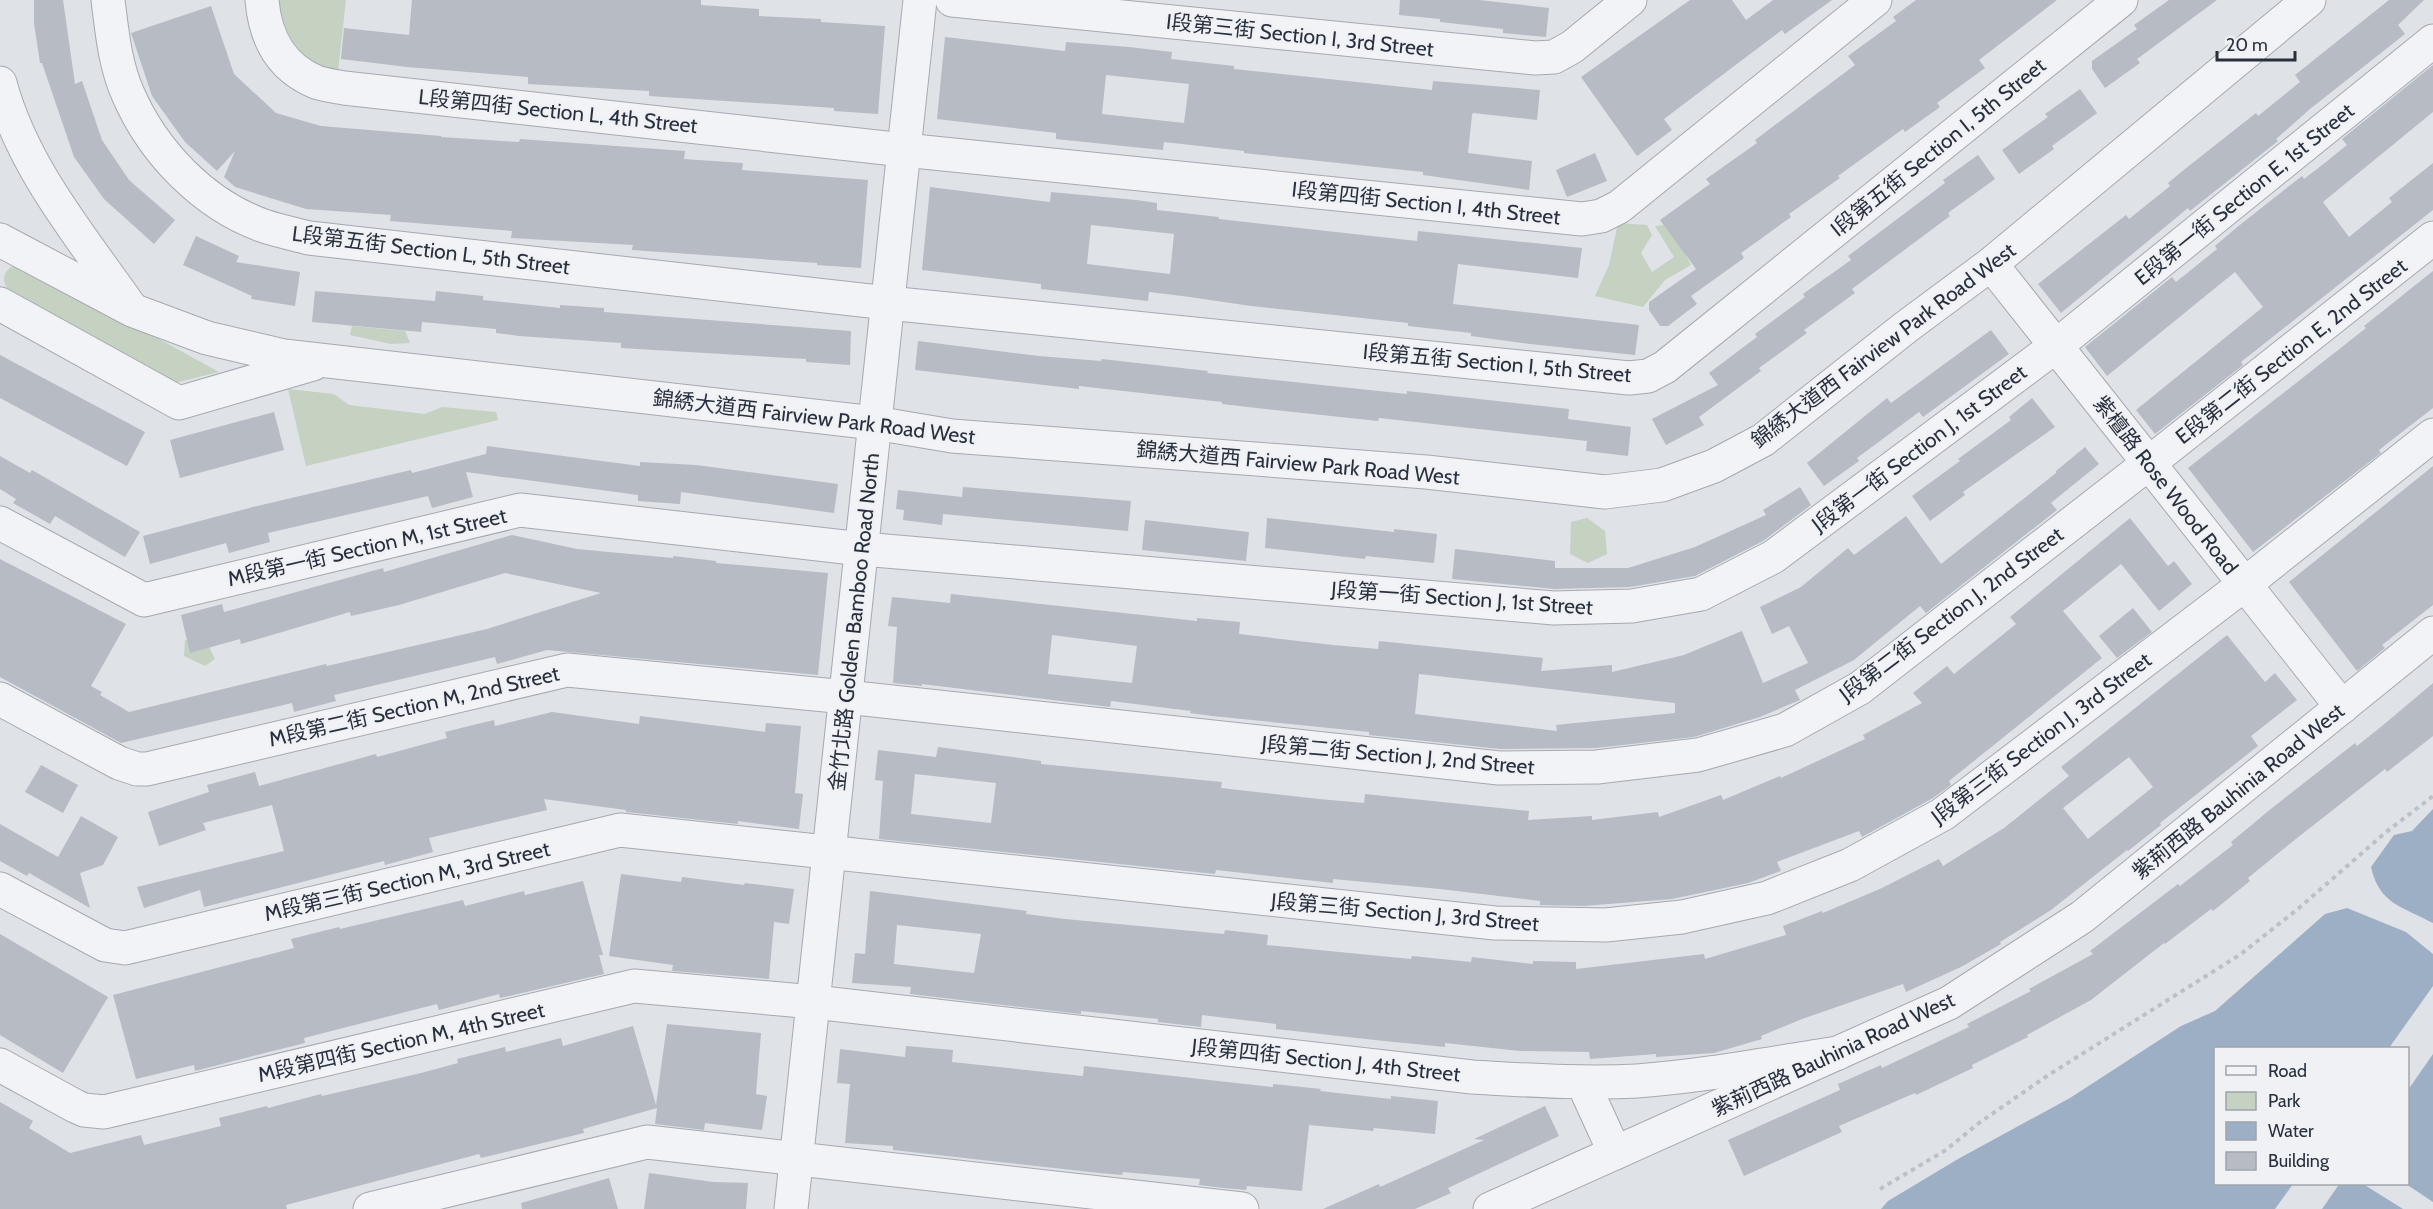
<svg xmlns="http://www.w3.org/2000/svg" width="2433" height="1209" font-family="Cabin,'Noto Sans TC',sans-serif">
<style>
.green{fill:#c5d1c1}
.water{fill:#9dafc5}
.building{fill:#b7bbc4;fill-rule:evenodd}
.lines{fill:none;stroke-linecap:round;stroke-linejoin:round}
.minor-casing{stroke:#a5a9b1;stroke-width:35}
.path{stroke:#bec0c6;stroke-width:4;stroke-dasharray:4.5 4.5;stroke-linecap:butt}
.minor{stroke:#f2f3f6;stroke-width:33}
.labels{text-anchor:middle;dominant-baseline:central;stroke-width:5;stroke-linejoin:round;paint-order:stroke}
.street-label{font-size:21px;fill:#29303d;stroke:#eff1f5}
</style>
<rect width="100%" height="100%" fill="#dfe2e7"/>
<g class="green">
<path d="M278 0H346L338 71C299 60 281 41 278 0Z"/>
<path d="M1618 223 1647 225 1652 235 1641 253 1652 272 1674 257 1655 226 1669 224 1691 265 1665 280 1643 307 1595 296 1609 265Z"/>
<path d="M18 264 26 266 219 372 175 383 11 293C0 282 2 269 18 264Z"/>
<path d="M352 326 405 331 410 343 391 344 350 335Z"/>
<path d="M288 389 334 394 349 405 425 414 442 407 496 412 498 420 306 466Z"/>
<path d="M1587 518 1605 531 1607 554 1588 563 1570 554 1571 522Z"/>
<path d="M185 640 206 641 215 659 205 666 184 656Z"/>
</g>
<g class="water">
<path d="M2433 809V923C2403 907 2379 904 2371 867L2394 835 2412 831Z"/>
<path d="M2347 908 2406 932 2433 954V986L2389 1048H2216V1184H2293L2275 1209H1881L1888 1201 1958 1159 2070 1098 2181 1026 2215 1011 2325 914Z"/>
<path d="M2433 1054V1202L2406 1184 2408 1090Z"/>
<path d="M2344 1184H2363L2403 1209H2322L2338 1186Z"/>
</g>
<g class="building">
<path d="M34 0H63L75 84 82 81 102 140 129 180 175 220 154 244 104 199 74 157 42 63H40L34 23Z"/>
<path d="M412 0H701V5L759 9V16L821 19V22L885 26 878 114 834 111V108L649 96V91L528 84V77L407 67 341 59 344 28 409 35Z"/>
<path d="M1400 0H1479L1549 8 1546 37 1503 33V29L1440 22V19L1399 15Z"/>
<path d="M1690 0H1732L1746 20 1773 0H1832L1785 34 1782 30 1664 119 1672 130 1637 156 1581 77Z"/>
<path d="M1916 0H2057L1979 60 1985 68 1937 103 1940 107 1905 132 1903 129 1838 176 1840 178 1789 214 1791 217 1741 253 1744 258 1691 296 1697 304 1668 326H1660L1649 310V302L1696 269 1660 220 1710 184 1706 179 1757 143 1755 140 1855 65 1848 56 1896 21 1893 17Z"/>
<path d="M2169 0H2217L2137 59 2140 63 2105 88 2092 69V61L2137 29 2134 25Z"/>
<path d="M2389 0H2424L2398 25 2405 34 2310 109 2276 139 2278 141 2190 211 2188 208 2061 313 2038 284 2126 215 2129 219 2170 186 2168 183 2190 165 2256 113 2258 116 2300 82 2295 75Z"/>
<path d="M211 6 234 74 276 113 321 126 441 136V137L519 142 520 139 685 151 684 159 743 163 742 170 868 180 861 268 817 265V263L632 250 633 245 511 238 512 231 390 221 391 215 306 209 235 187 224 177 235 151 217 171 185 142 152 96 131 33Z"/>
<path d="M945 37 1065 51 1066 42 1129 47 1172 52 1171 59 1234 66V69L1432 90 1433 81 1540 90 1537 120 1473 113 1472 115 1468 153 1532 161 1529 190 1423 175V172L1262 155 1244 153V151L1164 142 1163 150 1142 148 1056 139V133L937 119ZM1106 75 1189 84 1184 123 1102 114Z"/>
<path d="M2433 65V112L2323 202 2349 237 2392 202 2389 198 2433 163V210L2241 362 2243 365 2155 434 2136 410 2263 307 2235 272 2107 376 2085 347 2172 277 2176 282 2217 249 2215 246 2236 228 2302 176 2304 179 2326 162 2347 145 2342 139Z"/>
<path d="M2080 89 2097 113 2052 146 2054 149 2019 174 2002 150 2048 117 2045 114Z"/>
<path d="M1595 153 1607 181 1567 197 1556 170Z"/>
<path d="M1978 155 1995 179 1948 213 1950 216 1852 289 1855 293 1804 330 1807 333 1759 368 1761 371 1699 417 1704 425 1666 445 1652 419 1718 385 1709 373 1757 337 1755 334 1805 297 1803 294 1851 260 1848 256 1945 183 1943 180Z"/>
<path d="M930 187 1050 202 1051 192 1136 200 1157 203V210L1219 217V219L1417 241 1418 231 1582 248 1578 278 1458 264 1453 304 1639 325 1635 355 1530 344 1471 336V333L1408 326V323L1251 306 1190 297 1149 292 1148 301 1041 289V284L922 270ZM1091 225 1174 234 1170 274 1087 264Z"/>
<path d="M196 236 239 256 236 262 300 272 295 306 251 299 252 296 183 265Z"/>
<path d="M2433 271V408L2379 450 2381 453 2253 552 2188 468 2366 328 2364 326Z"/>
<path d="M315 291 435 301 436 291 483 296V300L560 308V305L604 308V312L851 331 850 365 806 362V359L621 348V343L519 336 496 333V329L422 322 421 332 312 322Z"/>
<path d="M1991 330 2009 354 1923 417 1919 412 1857 458 1859 461 1824 486 1807 463 1887 398 1891 403Z"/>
<path d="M918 341 1039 356 1101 361 1102 359 1208 371 1207 373 1407 394V391L1569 409 1568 419 1631 427 1628 456 1586 451 1587 441 1379 418 1378 421 1265 409 1222 404V402L1079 386V389L915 370Z"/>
<path d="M0 355 145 432 127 466 0 398Z"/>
<path d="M2032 398 2055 427 1963 492 1965 495 1930 521 1912 496 1960 461 1958 459 2011 420 2009 417Z"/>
<path d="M274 412 284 450 180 478 170 440Z"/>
<path d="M487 446 640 466V462L696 465 838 484 834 513 681 492 680 504 638 501V495L466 472 473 497 432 508 428 496 268 533 270 542 229 553 226 543 150 564 143 536 253 507 411 470 412 473 486 454Z"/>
<path d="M2085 447 2099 464 2051 503 2057 510 1926 613 1920 606 1854 660 1795 690 1800 700 1760 717 1694 737 1596 748 1500 749 1369 735V732L1212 716 1190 713 1191 711 1111 701 1110 707 922 684V686L893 683 897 627 888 626 892 597 950 603 951 594 1197 621V618L1240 622 1239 634 1333 645 1378 649 1379 641 1543 658 1541 671 1612 665V672L1684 655 1742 631 1763 683 1808 663 1789 626 1772 634 1760 607 1801 587 1848 548 1854 555 1906 516 1941 564 2056 473V471ZM1052 635 1137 646 1132 683 1048 674ZM1419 674 1675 703V713L1556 725 1557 731 1415 714Z"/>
<path d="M0 456 30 473 32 470 140 532 125 557 55 516 50 524 13 503 16 499 0 489Z"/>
<path d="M2433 466V605L2382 645 2385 648 2357 671 2289 582Z"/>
<path d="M963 487 1131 501 1128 531 943 514 942 525 903 520 904 510 896 509 898 490 962 497Z"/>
<path d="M1800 487 1811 505 1763 541 1695 576 1630 587 1555 589 1452 579 1455 549 1555 561V568H1628L1695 547 1766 515 1763 510Z"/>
<path d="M1267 518 1394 532V529L1437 534 1434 563 1366 556 1365 559 1265 548Z"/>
<path d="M2130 518 2168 566 2174 561 2192 584 2159 611 2121 564 2063 611 2102 658 1949 781 1951 785 1933 798 1862 837 1859 831 1777 862 1781 871 1748 883 1672 899 1583 906 1540 905V901L1440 889 1333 879V883L1216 870 1215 874 879 839 883 781 875 780 878 750 936 757 938 747 1041 761V764L1222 782 1221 788 1319 799 1364 803 1365 794 1529 811 1528 820 1592 816V820L1658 812 1659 817 1721 795 1723 800 1780 776 1781 778 1865 739 1863 735 1922 703 1913 693 1947 666 1954 674 2016 624 2010 617ZM915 774 996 783 991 823 911 814Z"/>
<path d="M1145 520 1249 532 1246 561 1142 550Z"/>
<path d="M512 535 577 549 673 558V556L716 561V563L828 573 818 675 547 650 497 664 495 657 334 695 336 701 294 712 292 703 121 743 0 677V559L126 624 91 686 102 692 100 695 129 712 326 664 327 666 487 629 601 593 505 573 399 605 351 616 350 612 241 644 240 639 190 653 181 615 222 604 224 612 383 568 384 572Z"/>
<path d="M2133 608 2152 632 2117 658 2099 636Z"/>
<path d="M2227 635 2265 682 2275 673 2297 700 2251 736 2258 746 2160 823 2161 825 2128 851 2127 850 2051 910 2000 942 2001 944 1961 967 1906 992 1903 984 1802 1019 1761 1036 1762 1039 1714 1053 1656 1057V1054L1590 1059 1589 1052 1520 1051 1445 1043V1047L1384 1041 1276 1029V1024L1202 1015 1201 1027 1158 1022V1019L1081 1011V1014L910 994 911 987 852 983 855 953 865 954 870 891 1027 911 1026 914 1065 919 1224 934 1225 930 1268 935 1267 945 1411 959 1412 956 1471 962 1472 957 1533 964V961L1576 962V969L1704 954 1705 959 1786 935 1783 926 1822 911 1823 913 1882 888 1939 859 1943 866 2004 828 2069 776 2061 767ZM2129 757 2153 787 2088 839 2063 808ZM897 925 981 934 974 973 894 964Z"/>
<path d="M2433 683V736L2387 772 2385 769 2292 842 2248 878 2250 881 2213 911 2211 909 2165 944 2164 943 2091 1000 2027 1035 2028 1037 1972 1065 1973 1068 1916 1095 1915 1093 1839 1126 1842 1132 1744 1176 1728 1140 1840 1090 1838 1084 1881 1065 1882 1068 1969 1027 1967 1024 2031 991 2029 989 2093 954 2090 951 2178 884 2180 886 2207 865 2233 845 2231 842 2272 808 2355 743 2357 746 2382 726Z"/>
<path d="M552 712 639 724 640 716 765 732 766 723 801 726 795 793 803 794 799 829 738 821V824L626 812V810L544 799 547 810 429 838 433 852 385 865 384 861 204 907 200 890 144 908 137 887 284 851 272 805 203 823 206 830 159 846 148 812 209 792 207 785 255 772 259 786 376 754 377 757 447 738 445 732 469 726 494 720 495 726Z"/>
<path d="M41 765 78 785 63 813 25 792Z"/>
<path d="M81 816 118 837 103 865 80 873 90 908 29 873 27 876 0 861V824L58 857Z"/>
<path d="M621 874 681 882 682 877 744 885 745 883 794 889 789 924 774 922 769 979 672 971 673 965 609 956Z"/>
<path d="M583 881 603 955H599L604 974 500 998 499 994 439 1010 437 1004 304 1038 305 1043 257 1055 195 1071 194 1065 136 1079 113 995 294 948 291 939 339 927 340 929 463 900 465 906 524 891 525 895Z"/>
<path d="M0 934 108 997 63 1073 0 1035Z"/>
<path d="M667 1024 761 1033 756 1094 767 1096 762 1130 705 1123 704 1130 655 1124 657 1108 583 1129 584 1133 481 1158 479 1154 286 1205 287 1209H0V1102L33 1121 29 1128 70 1153 141 1135 144 1145 221 1126 219 1118 267 1106 268 1108 321 1094 322 1096 421 1073 458 1063 457 1059 505 1047 506 1052 561 1038 563 1046 633 1026 656 1105Z"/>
<path d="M906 1046 953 1050 952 1062 1045 1072 1083 1076 1084 1066 1273 1087V1084L1321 1089 1320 1091 1391 1099V1096L1438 1101 1435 1134 1374 1128 1373 1131 1309 1125 1302 1191 1247 1186 1246 1190 1223 1188 1199 1185 1200 1179 1123 1172 1122 1175 1099 1173 893 1150V1146L845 1143 850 1084 837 1083 840 1049 905 1057Z"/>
<path d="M1545 1106 1559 1136 1448 1188 1451 1193 1415 1209H1323L1379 1184 1380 1187 1484 1140 1474 1139Z"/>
<path d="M649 1173 713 1182 748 1183 746 1209H644Z"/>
<path d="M609 1178 618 1209H522L521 1203Z"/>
</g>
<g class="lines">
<defs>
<g id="minor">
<path d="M108 0C112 32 115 65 128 94 153 152 204 205 264 226 279 231 294 234 309 238L888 303 1629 378 1648 376 1665 367 2121 0"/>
<path d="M262 0C265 37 280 67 316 82 324 85 335 86 344 88L904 150 1582 219 1601 216 1619 207 1875 0"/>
<path d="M952 0 1535 58 1554 57 1572 47 1630 0"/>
<path d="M0 83C22 167 82 238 131 308"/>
<path d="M0 240 132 310 207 338 284 356 875 423 952 436 1426 472 1605 492 1662 485 1714 466 1763 440 1906 327 1991 264 2309 0"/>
<path d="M1991 264 2342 707"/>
<path d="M0 304 179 403 313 364"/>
<path d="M0 523 144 600 520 510 862 549 1554 608 1632 606 1701 594 1773 557 2056 346 2433 41"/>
<path d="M0 699 119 763 137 769H147L567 670 846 697 1499 768 1597 767 1698 755 1785 730 1860 688 2149 463 2433 238"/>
<path d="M0 889 105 945 125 948 620 830 1495 923 1606 925 1682 917 1767 898 1850 865 1943 814 2245 584 2433 435"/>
<path d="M0 1065 75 1106 84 1110 104 1112 634 986 814 1002 1472 1077C1527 1080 1582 1084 1637 1081 1705 1076 1771 1063 1838 1053"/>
<path d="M1583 1083 1615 1153"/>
<path d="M370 1209 647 1142 1242 1209"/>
<path d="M791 1209 920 0"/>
<path d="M1490 1209 1949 1003 2082 917 2433 633"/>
</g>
</defs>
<use href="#minor" class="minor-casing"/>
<path class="path" d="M1880 1189 1946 1150 1979 1123 2047 1076 2241 954 2299 908 2385 833 2433 796"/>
<use href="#minor" class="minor"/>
</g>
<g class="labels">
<g class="street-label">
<text transform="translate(1300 35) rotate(6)">I段第三街 Section I, 3rd Street</text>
<text transform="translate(558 111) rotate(6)">L段第四街 Section L, 4th Street</text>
<text transform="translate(1938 147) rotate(-39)">I段第五街 Section I, 5th Street</text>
<text transform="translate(2244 194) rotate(-39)">E段第一街 Section E, 1st Street</text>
<text transform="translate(1426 203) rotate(6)">I段第四街 Section I, 4th Street</text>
<text transform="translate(431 250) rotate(7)">L段第五街 Section L, 5th Street</text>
<text transform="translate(1883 345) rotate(-37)">錦綉大道西 Fairview Park Road West</text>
<text transform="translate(2291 351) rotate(-38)">E段第二街 Section E, 2nd Street</text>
<text transform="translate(1497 363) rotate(5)">I段第五街 Section I, 5th Street</text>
<text transform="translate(814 417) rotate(7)">錦綉大道西 Fairview Park Road West</text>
<text transform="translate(1919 448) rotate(-37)">J段第一街 Section J, 1st Street</text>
<text transform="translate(1298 463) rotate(5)">錦綉大道西 Fairview Park Road West</text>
<text transform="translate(2166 485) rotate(52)">紫檀路 Rose Wood Road</text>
<text transform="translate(367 547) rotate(-13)">M段第一街 Section M, 1st Street</text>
<text transform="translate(1462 598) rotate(4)">J段第一街 Section J, 1st Street</text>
<text transform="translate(1951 614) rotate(-37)">J段第二街 Section J, 2nd Street</text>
<text transform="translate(854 622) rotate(-84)">金竹北路 Golden Bamboo Road North</text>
<text transform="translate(414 706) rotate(-13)">M段第二街 Section M, 2nd Street</text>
<text transform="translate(2041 738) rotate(-37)">J段第三街 Section J, 3rd Street</text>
<text transform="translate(1398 755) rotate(5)">J段第二街 Section J, 2nd Street</text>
<text transform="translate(2238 791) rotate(-39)">紫荊西路 Bauhinia Road West</text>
<text transform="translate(407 881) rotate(-13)">M段第三街 Section M, 3rd Street</text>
<text transform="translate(1405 912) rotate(5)">J段第三街 Section J, 3rd Street</text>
<text transform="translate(401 1042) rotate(-13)">M段第四街 Section M, 4th Street</text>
<text transform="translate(1833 1054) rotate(-25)">紫荊西路 Bauhinia Road West</text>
<text transform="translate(1326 1060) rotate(6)">J段第四街 Section J, 4th Street</text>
</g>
</g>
<rect x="2214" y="1047" width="195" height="138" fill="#eff1f5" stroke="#a0a4ab" stroke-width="1.5"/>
<rect x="2226" y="1066" width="30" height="9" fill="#f2f3f6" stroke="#a0a4ab" stroke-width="1.5"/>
<text x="2268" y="1077" font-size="18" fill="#29303d">Road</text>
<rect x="2226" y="1092" width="30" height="18" fill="#c5d1c1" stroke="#a0a4ab" stroke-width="1.5"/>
<text x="2268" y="1107" font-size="18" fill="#29303d">Park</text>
<rect x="2226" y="1122" width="30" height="18" fill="#9dafc5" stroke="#a0a4ab" stroke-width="1.5"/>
<text x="2268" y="1137" font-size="18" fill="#29303d">Water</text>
<rect x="2226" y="1152" width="30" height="18" fill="#b7bbc4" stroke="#a0a4ab" stroke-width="1.5"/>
<text x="2268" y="1167" font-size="18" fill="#29303d">Building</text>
<path d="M2217 51v9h78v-9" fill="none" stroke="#29303d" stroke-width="3"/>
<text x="2226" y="51" font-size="18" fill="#29303d" stroke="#eff1f5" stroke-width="4.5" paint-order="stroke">20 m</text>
</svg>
